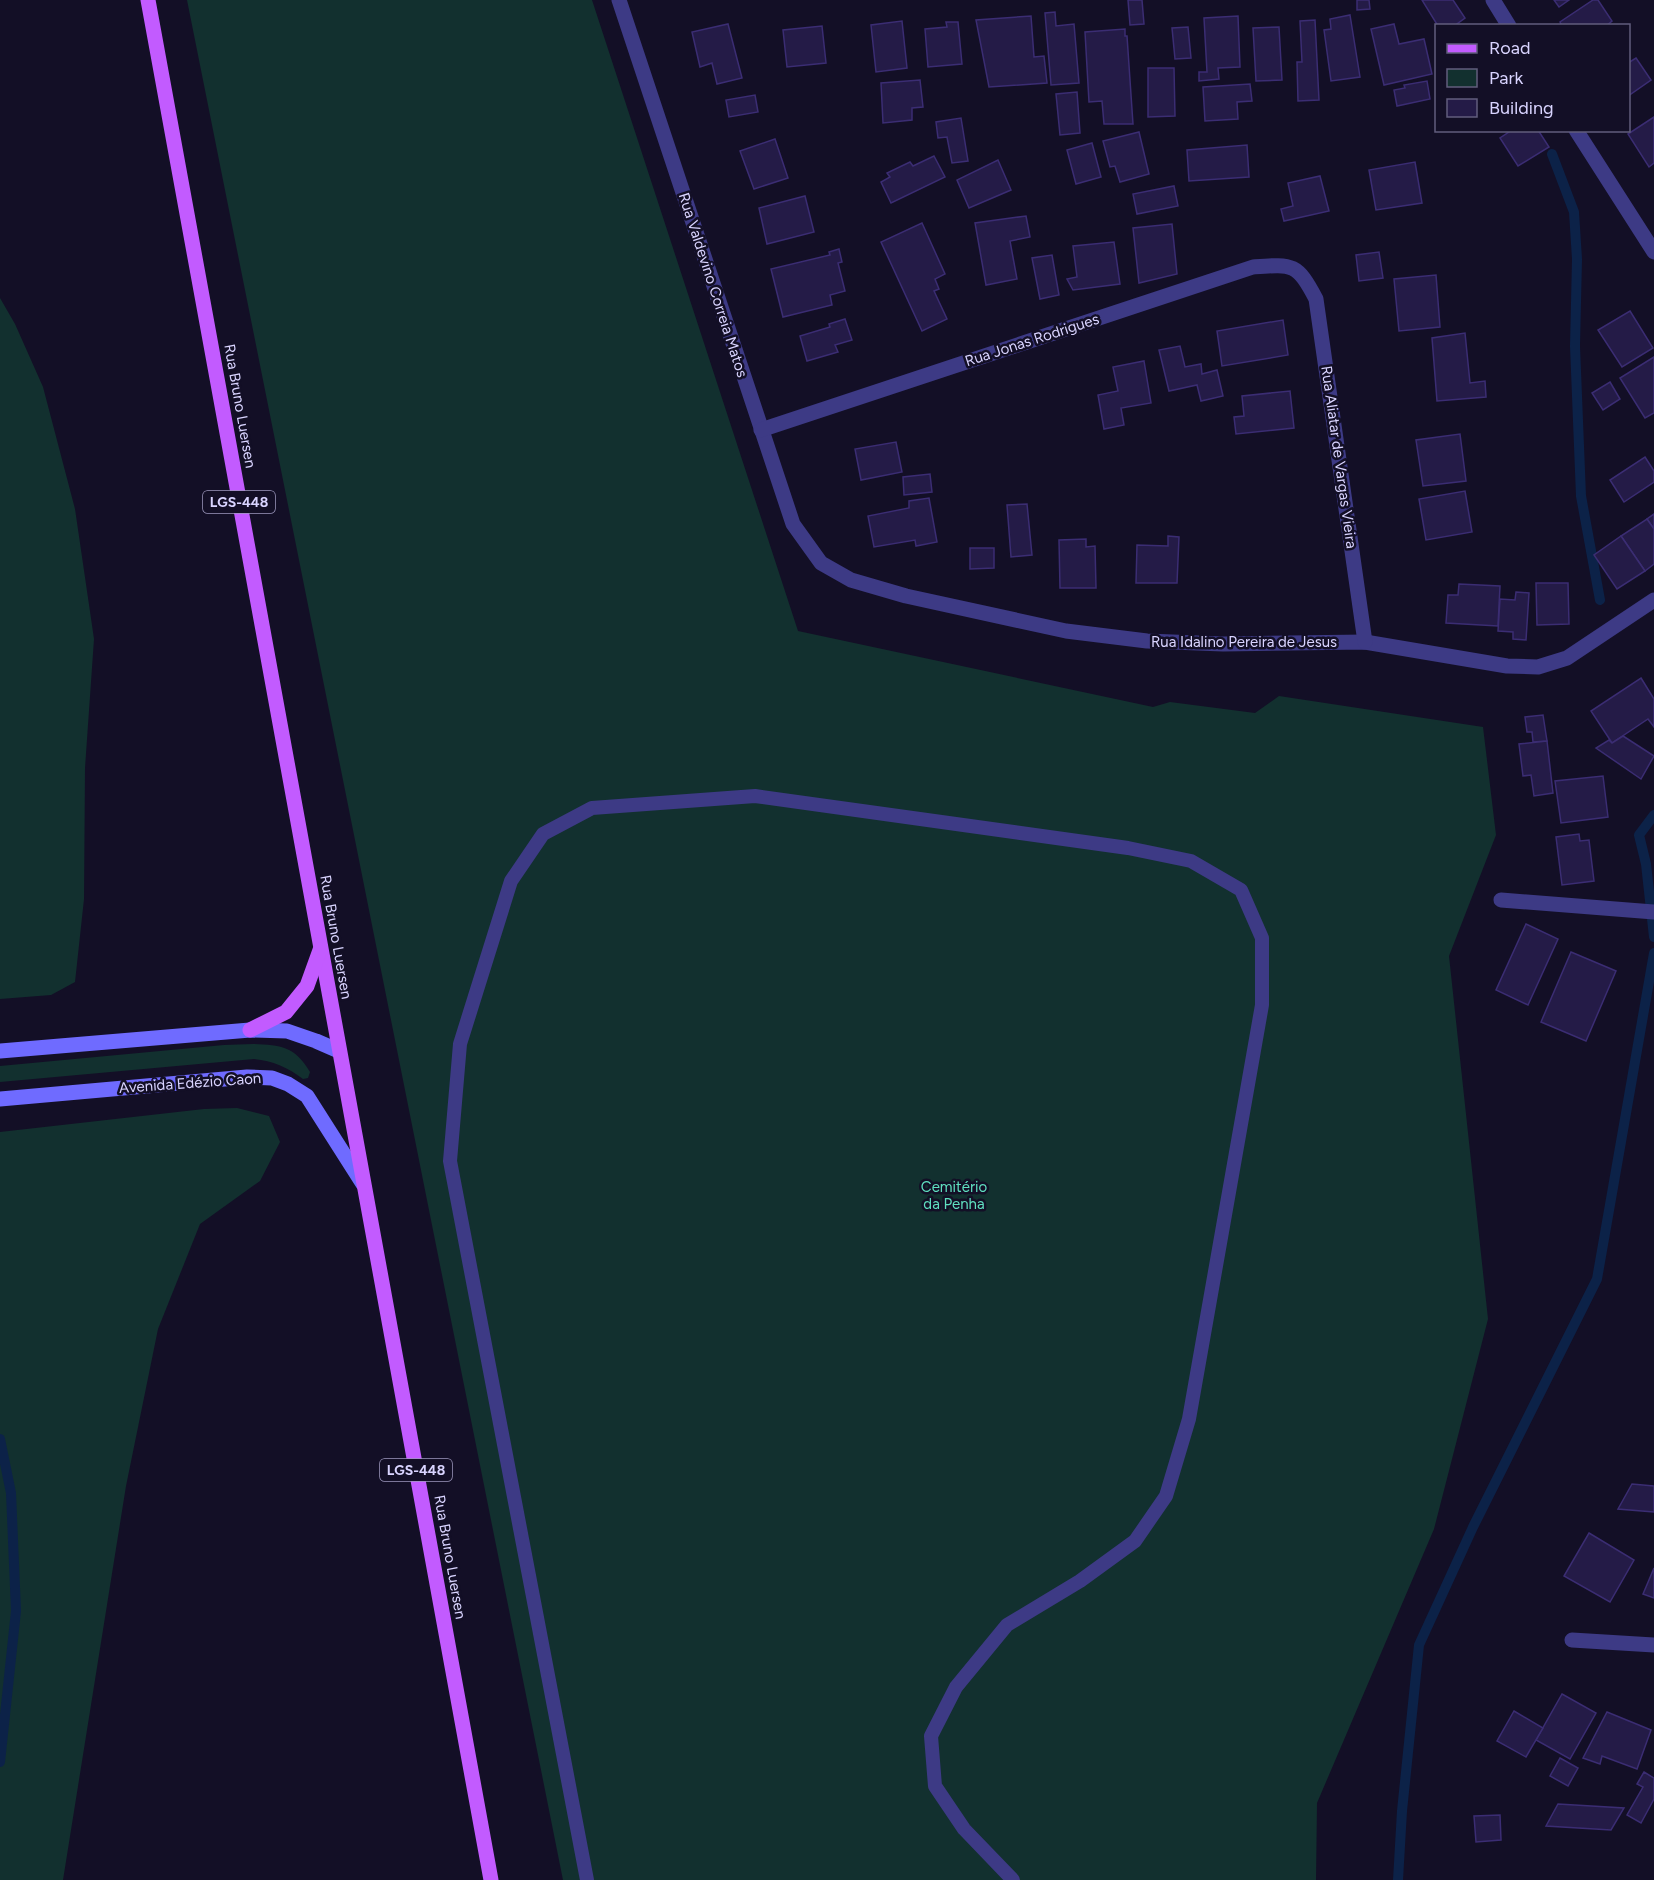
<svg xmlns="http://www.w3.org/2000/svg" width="1654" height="1880" font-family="Figtree,sans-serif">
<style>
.green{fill:#12302f}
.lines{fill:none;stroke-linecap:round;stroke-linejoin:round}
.stream{stroke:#0c2248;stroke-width:10}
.building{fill:#241b47;stroke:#3b2d73;stroke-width:1.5}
.service{stroke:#3d3a85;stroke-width:14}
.minor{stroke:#3d3a85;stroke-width:15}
.secondary{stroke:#6f6bff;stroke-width:15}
.primary{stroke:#c25bff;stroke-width:15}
.labels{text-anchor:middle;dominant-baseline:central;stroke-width:5;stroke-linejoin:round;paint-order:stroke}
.shield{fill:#130f26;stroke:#9e99be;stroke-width:1.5}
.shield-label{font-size:14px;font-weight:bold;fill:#d9d4ff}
.street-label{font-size:15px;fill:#d9d4ff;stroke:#130f26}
.park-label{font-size:15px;fill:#5fe0c0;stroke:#130f26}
</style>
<rect width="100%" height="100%" fill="#130f26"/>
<g class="green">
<path d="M187 0H592L798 631 1153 707 1170 702 1255 713 1279 696 1483 727 1496 835 1449 956 1488 1319 1434 1529 1317 1803 1316 1880H563Z"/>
<path d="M0 298 15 324 43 387 75 509 94 639 85 768 84 899 75 982 51 995 0 999Z"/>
<path d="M253 1044C280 1045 295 1046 310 1072L308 1078 303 1079C287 1067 273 1061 254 1059L0 1082V1066L224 1045Z"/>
<path d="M237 1108 269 1116 280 1142 260 1181 200 1224 158 1329 126 1486 63 1880H0V1132L204 1109Z"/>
</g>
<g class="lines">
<g class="stream">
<path d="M1552 154 1574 212 1577 259 1575 346 1581 496 1600 600"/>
<path d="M1654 815 1639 835 1646 864 1654 937"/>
<path d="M0 1439 11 1493 16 1611 0 1762"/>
<path d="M1398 1880 1402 1811 1419 1645 1473 1527 1597 1279 1654 953"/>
</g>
</g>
<g class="building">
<path d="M1128 0H1142L1144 24 1130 25Z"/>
<path d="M1357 0H1369L1370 9 1357 10Z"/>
<path d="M1422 0H1453L1465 18 1454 26H1438Z"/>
<path d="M1554 0H1569L1559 7Z"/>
<path d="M1593 0H1598L1612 21 1606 26H1562L1560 22Z"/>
<path d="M1055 12 1056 26 1074 24 1079 83 1051 85 1045 13Z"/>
<path d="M1350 15 1360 77 1331 81 1324 30 1331 29 1330 19Z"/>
<path d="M1031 16 1034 57 1044 56 1047 83 989 87 976 20Z"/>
<path d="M1238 16 1240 67 1218 68 1219 79 1199 81V72H1207L1204 18Z"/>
<path d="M1315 20 1319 100 1298 101 1297 62H1302L1300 21Z"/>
<path d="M902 21 907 68 876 72 871 25Z"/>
<path d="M946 22H958L962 64 928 67 925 29 947 27Z"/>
<path d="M728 24 742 78 717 84 712 63 700 67 692 32Z"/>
<path d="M1394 24 1399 44 1424 39 1432 74 1384 85 1371 29Z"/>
<path d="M822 26 826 63 787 67 783 30Z"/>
<path d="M1188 27 1191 58 1175 59 1172 28Z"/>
<path d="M1279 27 1282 80 1256 81 1253 28Z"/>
<path d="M1125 29V36H1127L1133 124H1104L1102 101 1089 102 1085 32Z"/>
<path d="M1636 58 1651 80 1628 96V63Z"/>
<path d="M1148 68H1174L1175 116 1148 117Z"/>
<path d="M920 80 923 107 912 108V120L883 123 881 83Z"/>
<path d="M1427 81 1430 99 1397 106 1394 90 1405 88 1404 85Z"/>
<path d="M1250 84 1252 101 1237 102 1238 119 1205 121 1203 87Z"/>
<path d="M1077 92 1080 133 1060 135 1056 94Z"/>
<path d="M755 95 758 112 729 117 726 100Z"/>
<path d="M1654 117V163L1649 167 1628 134Z"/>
<path d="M961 118 968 161 952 163 947 137 938 138 936 122Z"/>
<path d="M1512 130H1538L1549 147 1518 166 1500 138Z"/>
<path d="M1139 132 1149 174 1120 182 1115 166 1110 167 1103 141Z"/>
<path d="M775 139 788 178 754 189 740 151Z"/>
<path d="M1092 143 1101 177 1076 184 1067 150Z"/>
<path d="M1247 145 1249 177 1189 181 1187 150Z"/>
<path d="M934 156 945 177 891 203 881 182 890 177 887 173 910 162 913 166Z"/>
<path d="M998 160 1011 190 969 208 957 180Z"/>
<path d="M1415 162 1422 203 1376 210 1369 170Z"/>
<path d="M1320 176 1329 211 1284 221 1281 209 1293 206 1288 183Z"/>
<path d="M1174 186 1178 206 1137 214 1133 194Z"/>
<path d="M805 196 814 232 767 244 759 208Z"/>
<path d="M1026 216 1030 237 1010 241 1017 279 986 285 975 223Z"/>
<path d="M922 223 945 274 935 279 939 289 934 291 947 319 922 331 881 242Z"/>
<path d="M1172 224 1177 274 1139 283 1133 228Z"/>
<path d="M1114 242 1120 284 1073 290 1067 279 1077 277 1073 246Z"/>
<path d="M839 249 842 262 838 263 845 291 830 295 832 305 783 317 771 269 830 255 829 252Z"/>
<path d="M1379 252 1383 278 1359 281 1356 255Z"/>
<path d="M1052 255 1059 295 1040 299 1032 258Z"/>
<path d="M1436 275 1440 327 1399 331 1394 279Z"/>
<path d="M1630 311 1653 348 1622 367 1598 330Z"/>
<path d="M845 319 852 340 835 345 838 352 807 361 800 336 830 327 829 324Z"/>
<path d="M1283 320 1288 355 1222 366 1217 331Z"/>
<path d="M1465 333 1470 383 1485 381 1486 397 1437 401 1432 338Z"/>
<path d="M1180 346 1185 367 1201 364 1202 374 1217 370 1223 396 1201 401 1197 385 1169 391 1159 350Z"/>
<path d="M1654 357V413L1645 418 1620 378Z"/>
<path d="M1144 361 1151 403 1121 408 1124 425 1104 429 1098 395 1118 391 1113 367Z"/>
<path d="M1610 382 1620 399 1603 410 1592 393Z"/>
<path d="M1290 391 1294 428 1236 434 1234 417 1244 416 1242 396Z"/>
<path d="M1460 434 1466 481 1423 486 1416 440Z"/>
<path d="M896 442 902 472 861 480 855 449Z"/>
<path d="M1645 457 1654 471V482L1624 502 1610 480Z"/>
<path d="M930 474 932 492 904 495 903 477Z"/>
<path d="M1465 491 1472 532 1426 540 1419 499Z"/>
<path d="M929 498 937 542 916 546 915 540 874 547 868 516 909 508V501Z"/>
<path d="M1027 504 1032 555 1011 557 1007 505Z"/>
<path d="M1654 514V529L1647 519Z"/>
<path d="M1647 519 1654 529V564L1645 571 1621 536Z"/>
<path d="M1168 536 1179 537 1177 583H1136L1137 545 1168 546Z"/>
<path d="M1621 536 1645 571 1617 589 1594 555Z"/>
<path d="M1086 539V547L1095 546 1096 588H1060L1059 540Z"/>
<path d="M970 548H994V568L970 569Z"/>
<path d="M1536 583H1568L1569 624 1537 625Z"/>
<path d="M1459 584 1500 586 1498 626 1446 623 1448 595H1458Z"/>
<path d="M1516 592 1529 593 1526 640 1513 639V632L1498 631 1500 599 1515 600Z"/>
<path d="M1641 678 1654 699V727L1648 719 1612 743 1591 711Z"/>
<path d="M1543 715 1547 741 1533 742 1532 732H1527L1525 717Z"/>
<path d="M1623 736 1654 756 1641 779 1596 748 1609 740 1612 743Z"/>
<path d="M1547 741 1553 793 1534 796 1531 775 1523 776 1519 744Z"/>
<path d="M1603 776 1608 817 1561 823 1555 781Z"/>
<path d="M1579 834 1580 841 1589 840 1594 881 1562 885 1556 837Z"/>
<path d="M1526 924 1558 939 1528 1005 1496 990Z"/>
<path d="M1571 952 1616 971 1586 1041 1541 1022Z"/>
<path d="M1632 1484 1654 1486V1512L1618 1509Z"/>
<path d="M1589 1533 1634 1560 1610 1602 1564 1576Z"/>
<path d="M1654 1568V1598L1643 1594Z"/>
<path d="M1562 1694 1596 1713 1570 1759 1536 1740Z"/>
<path d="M1514 1711 1543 1728 1526 1757 1497 1741Z"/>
<path d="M1607 1712 1651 1730 1637 1769 1602 1756 1600 1764 1583 1758Z"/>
<path d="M1560 1758 1578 1768 1568 1786 1550 1776Z"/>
<path d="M1644 1772 1654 1778V1799L1641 1823 1627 1815 1643 1787 1637 1784Z"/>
<path d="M1558 1804 1624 1808 1611 1830 1546 1826Z"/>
<path d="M1500 1815 1501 1840 1476 1842 1474 1816Z"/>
</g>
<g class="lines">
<path class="service" d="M587 1880 450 1161 460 1044 511 881 543 834 592 808 755 796 1128 848 1191 861 1241 890 1262 938V1005L1189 1419 1166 1496 1135 1541 1080 1581 1007 1625 956 1687 931 1736 935 1786 964 1829 1013 1880"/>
<g class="minor">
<path d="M619 0 793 524 821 563 851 580 906 596 1066 631 1147 641 1223 644 1365 642 1507 666 1538 667 1567 658 1654 600"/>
<path d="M1493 0 1509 26"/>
<path d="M1576 130 1654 252"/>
<path d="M761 430 1253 267C1293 264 1297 263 1316 299L1365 642"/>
<path d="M1501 900 1654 912"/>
<path d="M1572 1640 1654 1645"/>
</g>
<g class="secondary">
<path d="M0 1051 250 1030 287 1031 316 1041 339 1051"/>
<path d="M0 1099 247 1077 272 1078 288 1084 307 1096 363 1184"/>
</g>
<g class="primary">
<path d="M148 0 491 1880"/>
<path d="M250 1030 286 1012 307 986 320 950"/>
</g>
</g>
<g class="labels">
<g class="shield">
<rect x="203" y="491" width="72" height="22" rx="4.5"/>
<rect x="380" y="1459" width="72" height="22" rx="4.5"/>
</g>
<g class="shield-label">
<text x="239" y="502">LGS-448</text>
<text x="416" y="1470">LGS-448</text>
</g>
<g class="street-label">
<text transform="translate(713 285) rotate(72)">Rua Valdevino Correia Matos</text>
<text transform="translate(1032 340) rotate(-18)">Rua Jonas Rodrigues</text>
<text transform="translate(240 406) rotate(80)">Rua Bruno Luersen</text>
<text transform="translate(1339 457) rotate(82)">Rua Aliatar de Vargas Vieira</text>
<text x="1244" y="642">Rua Idalino Pereira de Jesus</text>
<text transform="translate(336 937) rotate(80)">Rua Bruno Luersen</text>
<text transform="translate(190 1083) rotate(-4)">Avenida Edézio Caon</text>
<text transform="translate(450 1557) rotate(80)">Rua Bruno Luersen</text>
</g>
<g class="park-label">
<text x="954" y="1187">Cemitério<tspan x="954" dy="17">da Penha</tspan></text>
</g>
</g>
<rect x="1435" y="24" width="195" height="108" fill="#130f26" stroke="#625e7d" stroke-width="1.5"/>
<rect x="1447" y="44" width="30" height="9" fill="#c25bff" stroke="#625e7d" stroke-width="1.5"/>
<text x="1489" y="54" font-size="18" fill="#d9d4ff">Road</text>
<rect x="1447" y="69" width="30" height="18" fill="#12302f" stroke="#625e7d" stroke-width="1.5"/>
<text x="1489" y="84" font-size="18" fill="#d9d4ff">Park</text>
<rect x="1447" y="99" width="30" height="18" fill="#241b47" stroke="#625e7d" stroke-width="1.5"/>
<text x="1489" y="114" font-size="18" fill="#d9d4ff">Building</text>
</svg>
